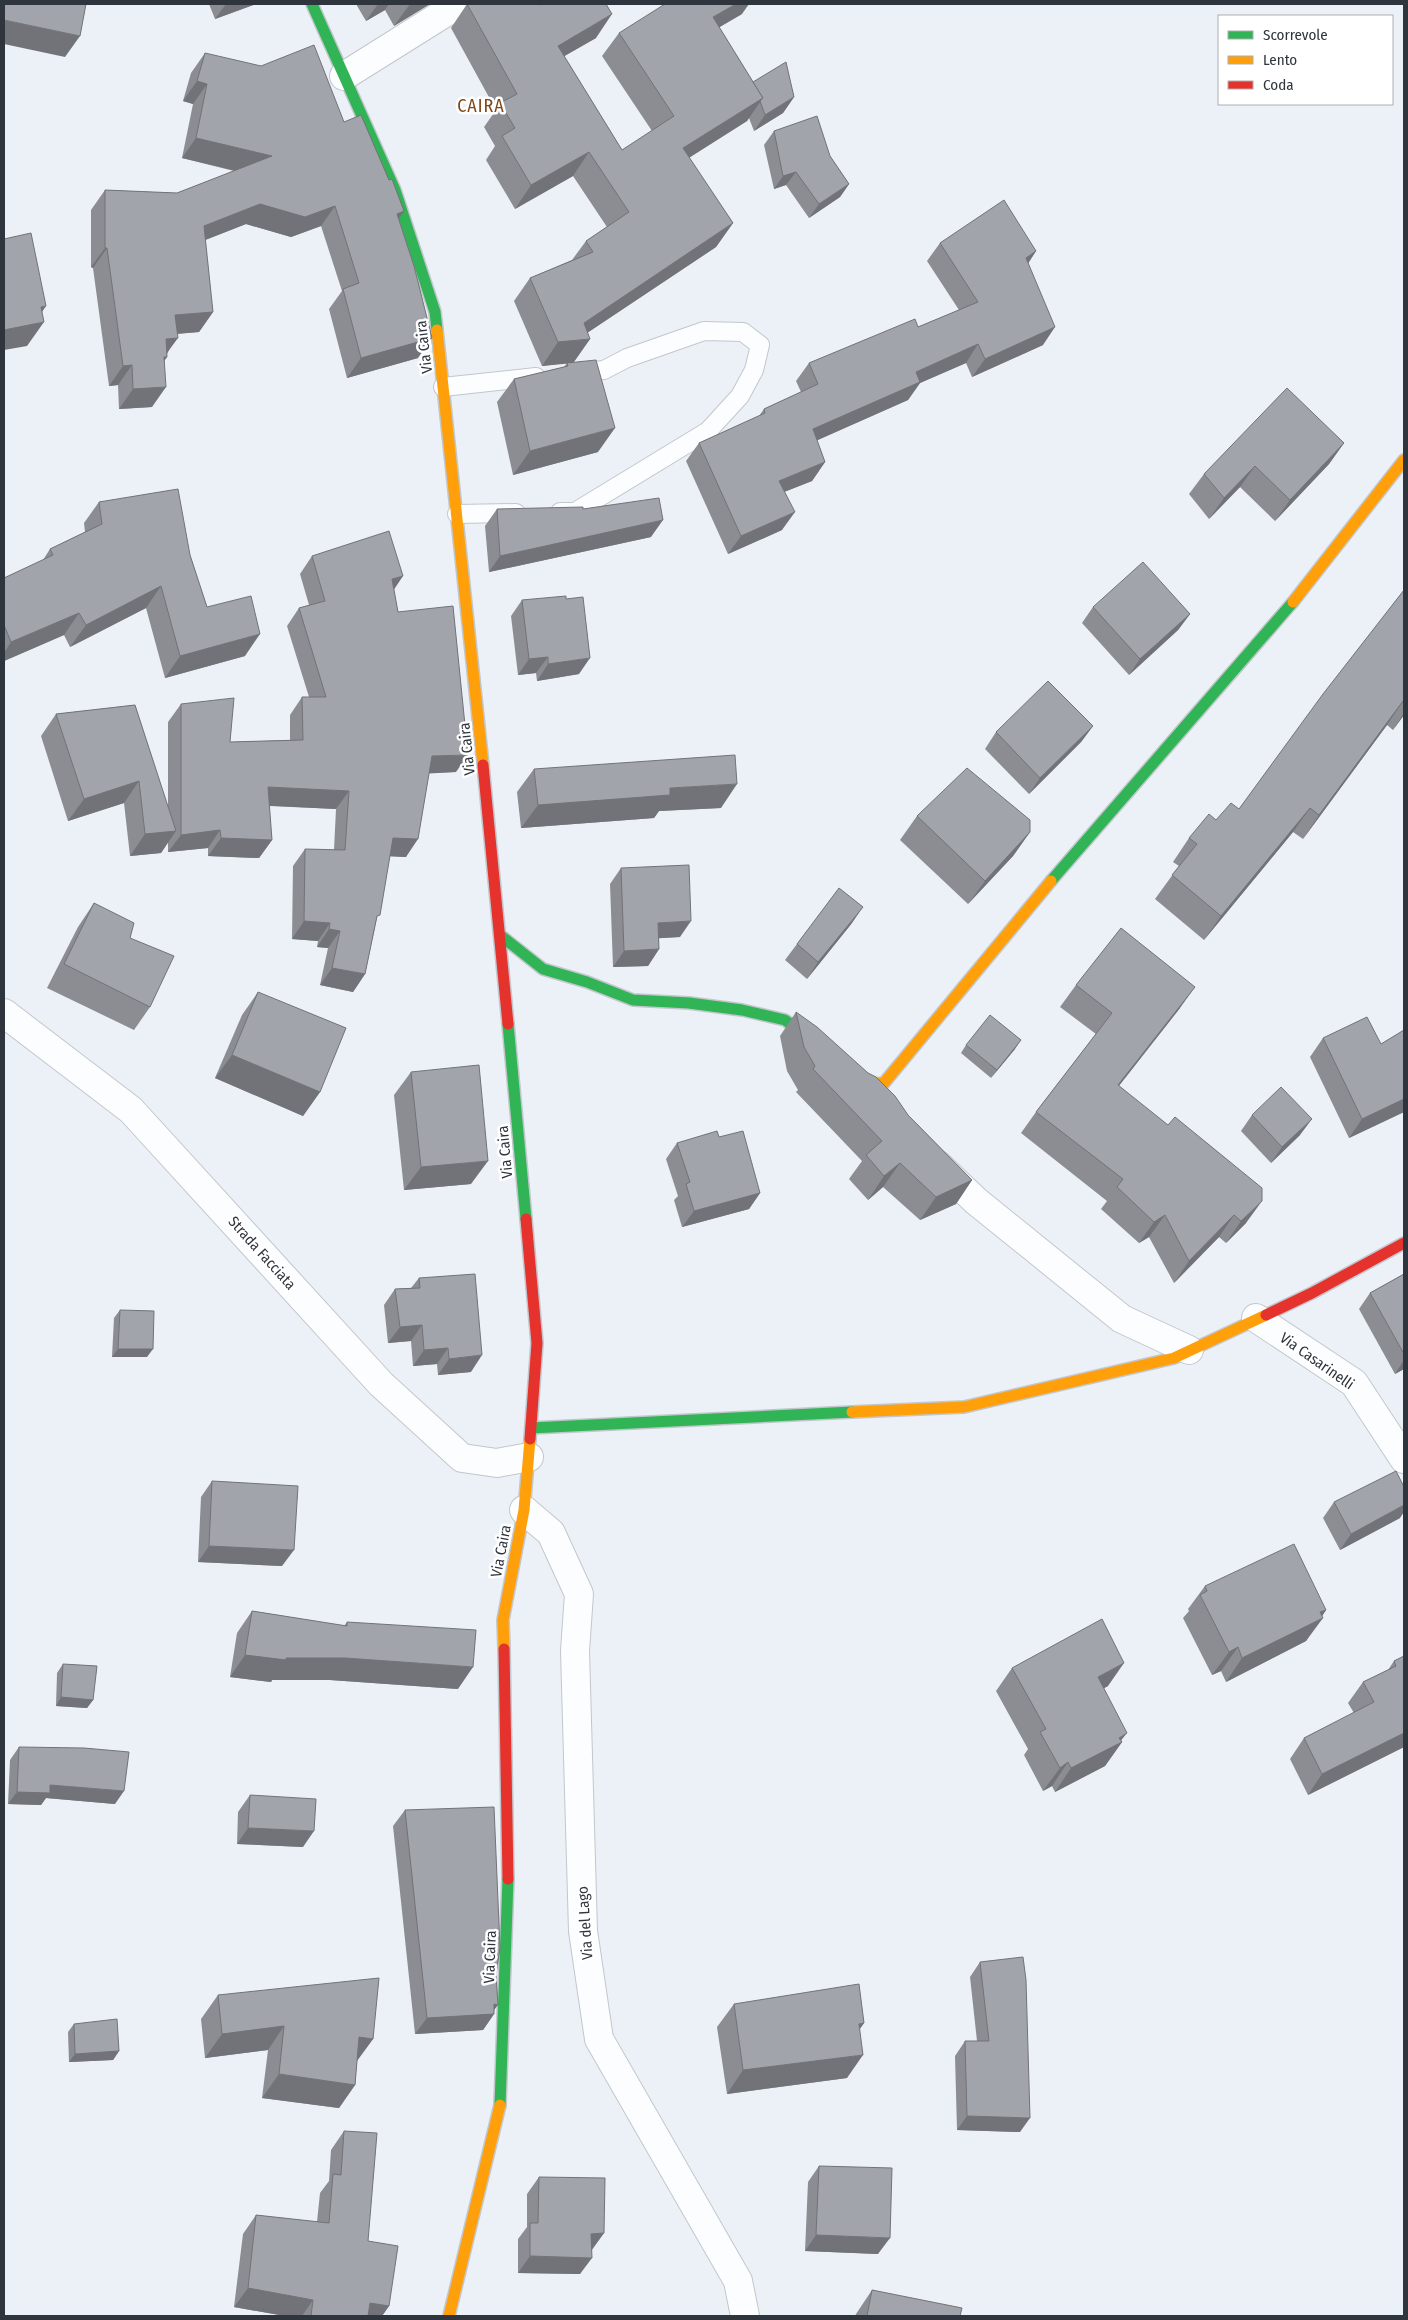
<svg xmlns="http://www.w3.org/2000/svg" width="1408" height="2320" font-family="'Fira Sans Condensed',sans-serif">
<style>
.lines{fill:none;stroke-linecap:round;stroke-linejoin:round}
.lane-casing{stroke:#c2c7cd;stroke-width:20}
.street-casing{stroke:#c2c7cd;stroke-width:30}
.fast-casing{stroke:#c2c7cd;stroke-width:14}
.slow-casing{stroke:#c2c7cd;stroke-width:14}
.jam-casing{stroke:#c2c7cd;stroke-width:14}
.lane{stroke:#fcfdfe;stroke-width:18}
.street{stroke:#fcfdfe;stroke-width:28}
.fast{stroke:#30b455;stroke-width:11}
.slow{stroke:#ff9f0a;stroke-width:11}
.jam{stroke:#e5322d;stroke-width:11}
.wall{fill:#8b8d93}
.shaded-wall{fill:#717378}
.building{fill:#a2a4ab;stroke:#717378}
.labels{text-anchor:middle;dominant-baseline:central;stroke-width:5;stroke-linejoin:round;paint-order:stroke}
.street-label{font-size:15px;fill:#2f353c;stroke:#fff}
.quarter-label{font-size:18px;letter-spacing:1px;fill:#804516;stroke:#fff}
</style>
<rect width="100%" height="100%" fill="#ecf1f7"/>
<g class="lines">
<defs>
<g id="lane">
<path d="M443 387 536 377"/>
<path d="M560 512H575L708 431 740 396 754 370 760 345 743 332 704 331 627 358 604 370 574 373"/>
<path d="M457 514 516 513"/>
</g>
<g id="street">
<path d="M344 76 459 4"/>
<path d="M4 1013 131 1110 381 1384 462 1458 497 1463 529 1457"/>
<path d="M938 1165 976 1201 1122 1319 1189 1350"/>
<path d="M1256 1318 1354 1383 1404 1459"/>
<path d="M524 1510 551 1533 579 1594 575 1651 583 1931 599 2039 738 2281 745 2316"/>
</g>
<g id="fast">
<path d="M312 4 395 190 435 312 437 330"/>
<path d="M1051 881 1293 602"/>
<path d="M500 935 543 969 587 982 633 1000 689 1003 742 1010 785 1020 819 1046"/>
<path d="M508 1024 526 1219"/>
<path d="M531 1428 852 1412"/>
<path d="M500 2105 508 1879"/>
</g>
<g id="slow">
<path d="M437 330 483 765"/>
<path d="M1293 602 1404 460"/>
<path d="M849 1073 862 1085 884 1083 1051 881"/>
<path d="M852 1412 964 1407 1174 1358 1266 1315"/>
<path d="M504 1649 503 1620 524 1510 530 1439"/>
<path d="M449 2316 500 2105"/>
</g>
<g id="jam">
<path d="M483 765 508 1024"/>
<path d="M526 1219 537 1343 530 1439"/>
<path d="M1266 1315 1312 1293 1404 1243"/>
<path d="M504 1649 508 1879"/>
</g>
</defs>
<use href="#lane" class="lane-casing"/>
<use href="#street" class="street-casing"/>
<use href="#fast" class="fast-casing"/>
<use href="#slow" class="slow-casing"/>
<use href="#jam" class="jam-casing"/>
<use href="#lane" class="lane"/>
<use href="#street" class="street"/>
<use href="#fast" class="fast"/>
<use href="#slow" class="slow"/>
<use href="#jam" class="jam"/>
</g>
<g class="wall">
<path d="M209 4H256L215 19Z"/>
<path d="M356 4H430L394 26 385 10 366 21Z"/>
<path d="M467 4 539 5 596 38 564 56 622 150 652 131 602 56 619 33 742 14 719 27 753 82 794 97 783 113 754 131 749 118 747 121 689 158 733 223 716 247 587 333 590 339 574 362 598 452 513 475 497 402 514 379 564 367 567 363 542 366 514 301 530 278 572 260 586 241 607 227 573 176 515 209 486 160 495 146 484 127 496 110 451 28Z"/>
<path d="M205 53 344 122 399 219 418 358 347 378 329 309 342 291 321 226 291 237 246 224 205 240 213 312 199 332 177 334 167 354V357L164 361 152 407 119 409 118 385 109 386 93 268 91 267V210L105 190 177 193 234 171 182 158 193 104 183 101 191 73Z"/>
<path d="M774 131 830 156 849 184 840 197 809 218 786 185 774 189 764 145Z"/>
<path d="M940 243 1036 251 1028 263 1043 345 972 377 966 363 920 383 908 400 817 440 825 462 812 481 784 492 782 530 728 554 686 461 699 443 759 416 764 409 801 392 796 381 809 363 918 327 959 310 927 261Z"/>
<path d="M1344 443 1329 464 1275 521 1240 487 1209 519 1189 494 1204 474Z"/>
<path d="M99 502 190 555 207 607 245 656 165 678 146 608 70 647 64 635 4 661V578L43 560 50 549 85 532 84 523Z"/>
<path d="M497 509H583L651 537 489 572 485 526Z"/>
<path d="M312 556 394 590 398 612 456 772 429 773 406 857 390 856 365 974 353 992 320 985 328 948 317 947 318 941 292 939 293 866 305 849 334 850 336 809 269 806 272 840 259 858 208 856V848L168 852V842L161 853 130 856 124 803 68 821 41 736 56 714 135 705 168 807V722L181 704 230 742 290 740V715L302 697H309L287 626 299 608 309 605 300 574Z"/>
<path d="M1404 590V715L1393 730 1387 725 1303 839 1293 832 1204 940 1155 899 1179 866 1173 862 1189 838 1216 820 1239 809Z"/>
<path d="M522 600 579 674 537 681 536 673 518 675 511 616Z"/>
<path d="M1093 607 1190 614 1178 630 1129 675 1082 623Z"/>
<path d="M1093 726 1081 742 1029 794 985 749 996 732Z"/>
<path d="M534 769 721 808 659 811 654 818 521 828 517 792Z"/>
<path d="M917 816 1030 832 1013 856 968 904 900 840Z"/>
<path d="M621 868 680 937 659 938V949L648 966 613 967 610 884Z"/>
<path d="M94 903 130 938 150 1007 134 1030 47 988 78 927Z"/>
<path d="M852 923 807 979 785 960 797 944Z"/>
<path d="M1076 985 1180 1008 1119 1086 1246 1223 1226 1243 1219 1237 1174 1283 1149 1237 1139 1243 1101 1209 1107 1201 1021 1133 1036 1112 1096 1034 1060 1007Z"/>
<path d="M258 992 320 1092 303 1116 215 1078 242 1015Z"/>
<path d="M796 1012 908 1115 972 1180 956 1204 920 1220 883 1187 868 1200 849 1179 862 1161 796 1092 798 1090 787 1071 780 1036Z"/>
<path d="M1404 1030V1112L1349 1138 1310 1057 1323 1038 1381 1044Z"/>
<path d="M966 1045 1015 1049 991 1078 961 1053Z"/>
<path d="M411 1072 471 1184 404 1190 394 1095Z"/>
<path d="M1252 1115 1300 1135 1271 1163 1241 1131Z"/>
<path d="M719 1137 760 1193 749 1209 682 1227 674 1200 678 1196 666 1159 677 1143Z"/>
<path d="M1404 1274V1369L1395 1374 1359 1309 1370 1293Z"/>
<path d="M419 1278 471 1372 438 1375 437 1364 413 1366 411 1341 388 1343 384 1305 395 1289 411 1288Z"/>
<path d="M120 1310 147 1357H112L114 1318Z"/>
<path d="M212 1481 282 1566 198 1562 201 1497Z"/>
<path d="M1334 1502 1400 1518 1340 1550 1323 1518Z"/>
<path d="M1205 1586 1326 1610 1306 1641 1226 1682 1221 1671 1212 1675 1183 1618 1189 1611 1188 1609Z"/>
<path d="M252 1611 344 1626 347 1622 458 1689 330 1680H272L271 1682 230 1677 237 1633Z"/>
<path d="M1404 1656V1747L1308 1795 1290 1759 1304 1738 1354 1713 1348 1703 1363 1682 1388 1670 1394 1661Z"/>
<path d="M63 1664 93 1700 87 1708 56 1706 57 1673Z"/>
<path d="M1012 1668 1108 1686 1104 1688 1122 1742 1105 1766 1055 1792 1052 1786 1043 1791 1024 1755 1028 1749 996 1691Z"/>
<path d="M19 1747 115 1804 46 1798 41 1805 8 1804 10 1760Z"/>
<path d="M250 1795 303 1847 237 1844 238 1812Z"/>
<path d="M405 1810 496 1975 494 2014 483 2030 415 2034 393 1826Z"/>
<path d="M980 1962 1020 2132 957 2130 955 2056 965 2041H977L970 1977Z"/>
<path d="M218 1995 373 2039 357 2061 355 2085 339 2108 262 2098 268 2050 205 2058 201 2019Z"/>
<path d="M734 2004 864 2023 859 2030 847 2078 727 2094 717 2027Z"/>
<path d="M74 2024 119 2051 113 2060 69 2062 68 2032Z"/>
<path d="M344 2131 368 2241 389 2306 382 2316H285L234 2307 243 2234 256 2215 317 2222 320 2193 329 2181 331 2150Z"/>
<path d="M819 2166 878 2254 805 2251 808 2182Z"/>
<path d="M539 2177 604 2233 592 2250 580 2274 518 2273V2239L527 2227V2194Z"/>
<path d="M872 2290 960 2316H855L856 2314Z"/>
</g>
<g class="shaded-wall">
<path d="M226 4H256L215 19Z"/>
<path d="M378 4H389L385 10 366 21Z"/>
<path d="M410 4H430L394 26Z"/>
<path d="M736 4H749L742 14 696 41 713 17Z"/>
<path d="M612 14 596 38 542 69 558 46Z"/>
<path d="M4 20 80 36 65 57 4 44Z"/>
<path d="M197 81 207 84 193 104 183 101Z"/>
<path d="M794 97 783 113 754 131 765 115Z"/>
<path d="M763 98 747 121 666 172 683 148Z"/>
<path d="M196 138 272 156 258 176 182 158Z"/>
<path d="M589 152 573 176 515 209 531 185Z"/>
<path d="M796 172 786 185 774 189 783 176Z"/>
<path d="M849 184 840 197 809 218 819 204Z"/>
<path d="M260 204 335 206 321 226 291 237 246 224 190 246 204 226Z"/>
<path d="M404 211 390 231 397 214Z"/>
<path d="M733 223 716 247 575 341 590 339 573 363 542 366 558 342 584 323Z"/>
<path d="M105 248H107L93 268 91 267Z"/>
<path d="M1036 251 1024 270 1026 258Z"/>
<path d="M46 306 34 324 44 322 27 346 4 350V330L41 307Z"/>
<path d="M213 312 199 332 161 335 175 315Z"/>
<path d="M1055 327 1043 345 972 377 985 359Z"/>
<path d="M178 338 164 357H167L153 377 166 339Z"/>
<path d="M432 338 418 358 347 378 361 358Z"/>
<path d="M978 344 966 363 920 383 908 400 800 448 813 429 916 372Z"/>
<path d="M132 365 118 385 109 386 123 366Z"/>
<path d="M166 387 152 407 119 409 133 389Z"/>
<path d="M615 428 598 452 513 475 530 451Z"/>
<path d="M1344 443 1329 464 1275 521 1290 500Z"/>
<path d="M825 462 812 481 766 499 779 481Z"/>
<path d="M1255 466 1240 487 1209 519 1224 498Z"/>
<path d="M795 512 782 530 728 554 741 536Z"/>
<path d="M663 520 651 537 489 572 500 556Z"/>
<path d="M403 576 391 594 392 579Z"/>
<path d="M161 586 146 608 70 647 86 625Z"/>
<path d="M79 613 64 635 4 661V653L11 642Z"/>
<path d="M1190 614 1178 630 1129 675 1140 659Z"/>
<path d="M260 634 245 656 165 678 180 656Z"/>
<path d="M548 657 536 673 518 675 529 659Z"/>
<path d="M590 658 579 674 537 681 548 664Z"/>
<path d="M1403 701 1387 725 1303 839 1319 815Z"/>
<path d="M1404 713V715L1393 730Z"/>
<path d="M1093 726 1081 742 1029 794 1040 778Z"/>
<path d="M468 755 456 772 420 774 432 756Z"/>
<path d="M139 781 124 803 68 821 84 799Z"/>
<path d="M737 784 721 808 659 811 654 818 521 828 538 805 670 788Z"/>
<path d="M268 787 349 791 336 809 256 805Z"/>
<path d="M1310 808 1293 832 1204 940 1221 916Z"/>
<path d="M220 830 208 848 168 852 181 835Z"/>
<path d="M176 831 161 853 130 856 145 834Z"/>
<path d="M1030 832 1013 856 968 904 985 881Z"/>
<path d="M221 838 272 840 259 858 208 856Z"/>
<path d="M393 838 418 839 406 857 381 856Z"/>
<path d="M863 907 852 923 807 979 818 962Z"/>
<path d="M304 921 330 923 318 941 292 939Z"/>
<path d="M691 921 680 937 647 939 658 923Z"/>
<path d="M329 929 340 931 328 948 317 947Z"/>
<path d="M659 949 648 966 613 967 624 951Z"/>
<path d="M332 968 365 974 353 992 320 985Z"/>
<path d="M1195 987 1180 1008 1102 1107 1118 1085Z"/>
<path d="M1021 1040 1015 1049 991 1078 997 1070Z"/>
<path d="M232 1055 320 1092 303 1116 215 1078Z"/>
<path d="M1404 1099V1112L1349 1138 1362 1119Z"/>
<path d="M1312 1119 1300 1135 1271 1163 1282 1147Z"/>
<path d="M488 1161 471 1184 404 1190 421 1167Z"/>
<path d="M900 1163 883 1187 868 1200 884 1176Z"/>
<path d="M972 1180 956 1204 920 1220 936 1197Z"/>
<path d="M760 1193 749 1209 682 1227 694 1211Z"/>
<path d="M1262 1201 1246 1223 1226 1243 1241 1221Z"/>
<path d="M1165 1215 1149 1237 1139 1243 1154 1222Z"/>
<path d="M1234 1215 1219 1237 1174 1283 1189 1261Z"/>
<path d="M422 1325 411 1341 388 1343 400 1327Z"/>
<path d="M448 1348 437 1364 413 1366 424 1350Z"/>
<path d="M118 1349H153L147 1357H112Z"/>
<path d="M482 1355 471 1372 438 1375 449 1359Z"/>
<path d="M1404 1360V1369L1395 1374Z"/>
<path d="M1404 1505V1512L1400 1518 1340 1550 1351 1534Z"/>
<path d="M209 1546 294 1550 282 1566 198 1562Z"/>
<path d="M1326 1610 1320 1619 1323 1618 1306 1641 1226 1682 1242 1658 1320 1612Z"/>
<path d="M1238 1647 1221 1671 1212 1675 1229 1652Z"/>
<path d="M245 1655 286 1658H345L473 1667 458 1689 330 1680H272L271 1682 230 1677Z"/>
<path d="M1124 1663 1108 1686 1082 1700 1098 1677Z"/>
<path d="M61 1697 93 1700 87 1708 56 1706Z"/>
<path d="M1127 1733 1119 1743 1122 1742 1105 1766 1055 1792 1071 1768Z"/>
<path d="M1404 1733V1747L1308 1795 1322 1774Z"/>
<path d="M1068 1762 1052 1786 1043 1791 1060 1768Z"/>
<path d="M50 1785 124 1791 115 1804 46 1798 41 1805 8 1804 17 1792Z"/>
<path d="M248 1828 314 1831 303 1847 237 1844Z"/>
<path d="M494 2004 498 2005 491 2014H494L483 2030 415 2034 427 2018Z"/>
<path d="M864 2023 847 2047 859 2024Z"/>
<path d="M284 2026 268 2050 205 2058 222 2034Z"/>
<path d="M359 2037 373 2039 356 2062Z"/>
<path d="M119 2051 113 2060 69 2062 75 2054Z"/>
<path d="M863 2055 847 2078 727 2094 743 2070Z"/>
<path d="M279 2074 355 2085 339 2108 262 2098Z"/>
<path d="M967 2116 1030 2118 1020 2132 957 2130Z"/>
<path d="M604 2233 592 2249 580 2250 591 2234Z"/>
<path d="M816 2235 890 2238 878 2254 805 2251Z"/>
<path d="M530 2256 592 2258 580 2274 518 2273Z"/>
<path d="M248 2288 313 2300 302 2316H285L234 2307Z"/>
<path d="M370 2303 389 2306 382 2316H361Z"/>
</g>
<g class="building">
<path d="M4 4H86L80 36 4 20V24Z"/>
<path d="M467 4H538L539 5 541 4H606L612 14 558 46 622 150 674 116 619 33 665 4H736L713 17 763 98 683 148 733 223 584 323 590 339 558 342 530 278 593 252 586 241 629 212 589 152 531 185 502 136 515 128 500 103 517 94Z"/>
<path d="M314 45 344 122 361 115 389 180 392 179 404 211 397 214 414 266 432 338 361 358 343 289 359 283 335 206 305 217 260 204 204 226 213 312 175 315 178 338 166 339 167 357H164L166 387 133 389 132 365 123 366 107 248H105V190L177 193 272 156 196 138 207 84 197 81 205 53 261 66Z"/>
<path d="M786 62 794 97 765 115 760 101 763 98 753 82Z"/>
<path d="M817 116 830 156 849 184 819 204 796 172 783 176 774 131Z"/>
<path d="M1004 200 1036 251 1026 258 1055 327 985 359 978 344 916 372 920 382 813 429 825 462 779 481 795 512 741 536 699 443 765 413 764 409 818 384 809 363 915 319 918 327 978 302 940 243Z"/>
<path d="M31 233 46 306 41 307 44 322 4 330V239Z"/>
<path d="M596 360 615 428 530 451 514 379 568 366 567 363Z"/>
<path d="M1287 388 1344 443 1290 500 1255 466 1224 498 1204 474Z"/>
<path d="M178 489 190 555 207 607 251 596 260 634 180 656 161 586 86 625 79 613 11 642 4 625V578L53 555 50 549 102 524 99 502Z"/>
<path d="M659 498 663 520 500 556 497 509 583 507V509Z"/>
<path d="M389 531 403 576 392 579 398 612 453 606 468 755 432 756 418 839 393 838 380 915 377 916 365 974 332 968 340 931 329 929 330 923 304 921 305 849 345 850 349 791 268 787 272 840 221 838 220 830 181 835V704L234 698 230 742 303 740 302 697H326L299 608 325 601 312 556Z"/>
<path d="M1143 562 1190 614 1140 659 1093 607Z"/>
<path d="M1404 590V702L1403 701 1319 815 1310 808 1221 916 1172 875 1197 844 1189 838 1209 814 1216 820 1231 803 1239 809 1323 694Z"/>
<path d="M566 596V599L583 597 590 658 548 664V657L529 659 522 600Z"/>
<path d="M1048 681 1093 726 1040 778 996 732Z"/>
<path d="M135 705 176 831 145 834 139 781 84 799 56 714Z"/>
<path d="M735 755 737 784 670 788V795L538 805 534 769Z"/>
<path d="M967 768 1030 820V832L985 881 917 816Z"/>
<path d="M689 865 691 921 658 923 659 949 624 951 621 868Z"/>
<path d="M839 888 863 907 818 962 797 944Z"/>
<path d="M94 903 134 923 130 938 174 956 150 1007 64 964Z"/>
<path d="M1121 928 1195 987 1118 1085 1168 1125 1175 1117 1262 1188V1201L1241 1221 1234 1215 1189 1261 1165 1215 1154 1222 1117 1187 1123 1179 1036 1112 1112 1013 1076 985Z"/>
<path d="M258 992 346 1028 320 1092 232 1055Z"/>
<path d="M796 1012 817 1027 868 1073 876 1077 895 1096 908 1115 972 1180 936 1197 900 1163 884 1176 866 1155 882 1141 813 1069 815 1066 804 1047Z"/>
<path d="M990 1015 1021 1040 997 1070 966 1045Z"/>
<path d="M1367 1017 1381 1044 1404 1030V1099L1362 1119 1323 1038Z"/>
<path d="M479 1065 488 1161 421 1167 411 1072Z"/>
<path d="M1281 1087 1312 1119 1282 1147 1252 1115Z"/>
<path d="M717 1131 719 1137 743 1131 760 1193 694 1211 686 1184 690 1182 677 1143Z"/>
<path d="M475 1274 482 1355 449 1359 448 1348 424 1350 422 1325 400 1327 395 1289 420 1288 419 1278Z"/>
<path d="M1404 1274V1354L1370 1293Z"/>
<path d="M120 1310 154 1311 153 1349H118Z"/>
<path d="M1396 1471 1404 1487V1505L1351 1534 1334 1502Z"/>
<path d="M212 1481 298 1486 294 1550 209 1546Z"/>
<path d="M1294 1544 1326 1610 1320 1612 1323 1618 1242 1658 1238 1647 1229 1652 1200 1595 1207 1591 1205 1586Z"/>
<path d="M252 1611 347 1626V1622L476 1630 473 1667 345 1658H286V1660L245 1655Z"/>
<path d="M1102 1619 1124 1663 1098 1677 1127 1733 1119 1738 1122 1742 1071 1768 1068 1762 1060 1768 1040 1732 1046 1729 1012 1668Z"/>
<path d="M1404 1656V1733L1322 1774 1304 1738 1374 1702 1363 1682 1396 1666 1394 1661Z"/>
<path d="M63 1664 97 1666 93 1700 61 1697Z"/>
<path d="M19 1747 84 1748 129 1752 124 1791 50 1785V1793L17 1792Z"/>
<path d="M250 1795 316 1799 314 1831 248 1828Z"/>
<path d="M494 1807 500 1948 496 1975 498 2005 494 2004V2014L427 2018 405 1810Z"/>
<path d="M1023 1957 1026 1980 1030 2118 967 2116 965 2041H989L980 1962Z"/>
<path d="M379 1978 373 2039 359 2037 355 2085 279 2074 284 2026 222 2034 218 1995Z"/>
<path d="M859 1984 864 2023 859 2024 863 2055 743 2070 734 2004Z"/>
<path d="M117 2019 119 2051 75 2054 74 2024Z"/>
<path d="M344 2131 377 2133 368 2241 398 2246 389 2306 370 2303 368 2316H311L313 2300 248 2288 256 2215 329 2223 333 2174 341 2175Z"/>
<path d="M819 2166 892 2168 890 2238 816 2235Z"/>
<path d="M539 2177 605 2178 604 2233 591 2234 592 2258 530 2256V2223H538Z"/>
<path d="M872 2290 962 2308 960 2316H867Z"/>
</g>
<g class="labels">
<g class="street-label">
<text transform="translate(424 347) rotate(-97)">Via Caira</text>
<text transform="translate(467 749) rotate(-96)">Via Caira</text>
<text transform="translate(505 1152) rotate(-95)">Via Caira</text>
<text transform="translate(262 1253) rotate(48)">Strada Facciata</text>
<text transform="translate(1317 1361) rotate(35)">Via Casarinelli</text>
<text transform="translate(501 1551) rotate(-79)">Via Caira</text>
<text transform="translate(585 1923) rotate(-94)">Via del Lago</text>
<text transform="translate(490 1957) rotate(-88)">Via Caira</text>
</g>
<g class="quarter-label">
<text x="481" y="106">CAIRA</text>
</g>
</g>
<rect width="1408" height="2320" fill="none" stroke="#2f353c" stroke-width="10"/>
<rect x="1218" y="15" width="175" height="90" fill="#ffffff" stroke="#acaeb1"/>
<rect x="1228" y="31" width="25" height="8" fill="#30b455" stroke="#acaeb1"/>
<text x="1263" y="40" font-size="15" fill="#2f353c">Scorrevole</text>
<rect x="1228" y="56" width="25" height="8" fill="#ff9f0a" stroke="#acaeb1"/>
<text x="1263" y="65" font-size="15" fill="#2f353c">Lento</text>
<rect x="1228" y="81" width="25" height="8" fill="#e5322d" stroke="#acaeb1"/>
<text x="1263" y="90" font-size="15" fill="#2f353c">Coda</text>
</svg>
